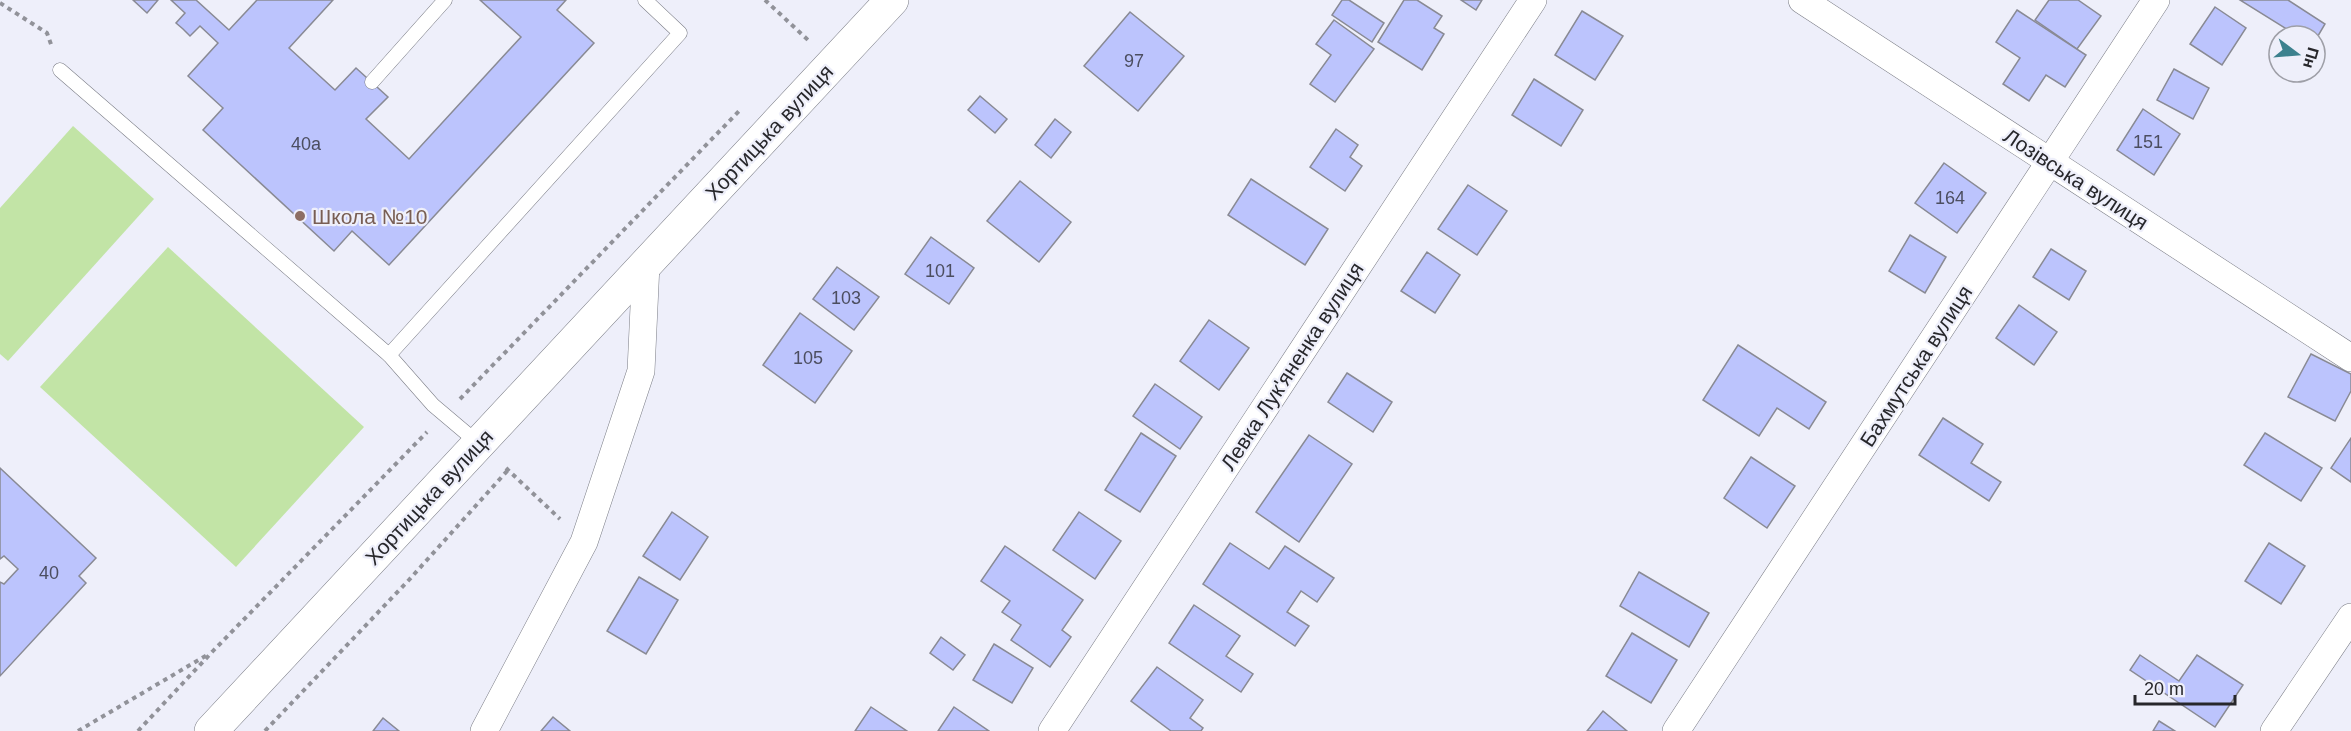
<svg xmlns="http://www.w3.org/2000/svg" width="2351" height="731" font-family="Arial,sans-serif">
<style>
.green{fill:#c2e4a6}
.building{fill:#bcc4fd;stroke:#898a94;stroke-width:1.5}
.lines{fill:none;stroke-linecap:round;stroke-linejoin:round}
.service-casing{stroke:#7b7d86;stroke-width:15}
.minor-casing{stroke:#7b7d86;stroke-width:28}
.tertiary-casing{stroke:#7b7d86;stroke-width:34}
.path{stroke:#919299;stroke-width:4;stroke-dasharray:4.5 4.5;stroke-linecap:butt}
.service{stroke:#fff;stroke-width:14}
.minor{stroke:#fff;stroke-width:27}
.tertiary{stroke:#fff;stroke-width:33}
.education-dot{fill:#8d6e63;stroke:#eeeffa;stroke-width:2}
.labels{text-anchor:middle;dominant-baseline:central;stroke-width:4.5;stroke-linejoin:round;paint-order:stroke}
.number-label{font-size:18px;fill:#4c4e60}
.street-label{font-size:21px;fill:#27272b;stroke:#eeeffa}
.education-label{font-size:21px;fill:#785e54;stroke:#eeeffa;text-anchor:start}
</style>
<rect width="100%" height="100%" fill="#eeeffa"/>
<g class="green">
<path d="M73 126 154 199 8 361 0 354V208Z"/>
<path d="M168 247 364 427 236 567 40 387Z"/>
</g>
<g class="building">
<path d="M133 0H158L147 13Z"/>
<path d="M171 0H196L229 30 257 0H333L289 48 335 90 356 68 388 97 366 119 409 159 521 37 480 0H566L557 10 594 43 389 265 352 231 334 251 203 130 223 108 188 76 218 43 200 26 190 36 183 29 176 23 185 13Z"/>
<path d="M1342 0H1349L1384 23 1372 42 1332 15Z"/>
<path d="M1404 0H1417L1442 16 1434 28 1444 34 1422 70 1378 42Z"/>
<path d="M1461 0H1482L1476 10Z"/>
<path d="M2049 0H2078L2101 16 2077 49 2035 20Z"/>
<path d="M2240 0H2288L2325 24 2315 41V36H2298Z"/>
<path d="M2215 7 2246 28 2222 65 2190 44Z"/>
<path d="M2017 10 2086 55 2065 87 2046 75 2029 101 2003 84 2020 58 1996 42Z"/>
<path d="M1582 11 1623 36 1595 80 1555 55Z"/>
<path d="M1130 12 1184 56 1138 111 1084 66Z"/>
<path d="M1334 20 1374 49 1335 102 1310 84 1331 55 1316 44Z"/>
<path d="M2174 69 2209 88 2193 119 2157 100Z"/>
<path d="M1534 79 1583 110 1561 146 1512 115Z"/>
<path d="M980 96 1007 119 995 133 968 110Z"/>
<path d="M2143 109 2180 134 2154 175 2117 150Z"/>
<path d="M1055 119 1071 132 1051 158 1035 145Z"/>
<path d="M1336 129 1358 145 1350 157 1362 166 1345 191 1310 167Z"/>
<path d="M1944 163 1986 193 1957 233 1915 203Z"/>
<path d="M1251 179 1328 229 1305 265 1228 215Z"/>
<path d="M1020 181 1071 222 1039 262 987 221Z"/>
<path d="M1468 185 1507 211 1477 255 1438 229Z"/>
<path d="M1910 235 1946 257 1925 293 1889 271Z"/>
<path d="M931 237 974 268 949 304 905 274Z"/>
<path d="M2051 249 2086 271 2069 300 2033 277Z"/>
<path d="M1427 252 1460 275 1435 313 1401 291Z"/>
<path d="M837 267 879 297 854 330 813 299Z"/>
<path d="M2019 305 2057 332 2034 365 1996 338Z"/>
<path d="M800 313 852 351 815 403 763 365Z"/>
<path d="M1209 320 1249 348 1219 390 1180 361Z"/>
<path d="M1738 345 1826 402 1809 429 1777 408 1759 436 1703 400Z"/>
<path d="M2311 354 2351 374V391L2335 421 2288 397Z"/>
<path d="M1347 373 1392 402 1373 432 1328 402Z"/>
<path d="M1155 384 1202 417 1180 449 1133 416Z"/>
<path d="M1943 418 1983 444 1971 463 2001 482 1989 501 1919 455Z"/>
<path d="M1141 433 1176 456 1140 512 1105 490Z"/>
<path d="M2265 433 2322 468 2301 501 2244 465Z"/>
<path d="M1309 435 1352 464 1299 542 1256 512Z"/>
<path d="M2351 438V482L2331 468Z"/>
<path d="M1751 457 1795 486 1767 528 1724 498Z"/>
<path d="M0 468 96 558 79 576 86 583 0 676V582L4 584 18 569 4 556 0 559Z"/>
<path d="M672 512 708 537 680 580 643 556Z"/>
<path d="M1079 512 1121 541 1095 579 1053 550Z"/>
<path d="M1230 543 1269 569 1285 546 1334 578 1317 602 1301 591 1287 612 1309 626 1295 646 1203 584Z"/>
<path d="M2269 543 2305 566 2281 604 2245 581Z"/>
<path d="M1005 546 1083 600 1062 630 1071 637 1050 667 1011 640 1021 625 1002 612 1010 601 981 581Z"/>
<path d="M1639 572 1709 613 1689 647 1620 606Z"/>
<path d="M639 577 678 600 646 654 607 631Z"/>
<path d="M1194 605 1240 636 1226 656 1253 674 1241 692 1169 643Z"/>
<path d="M1632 633 1677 660 1651 703 1606 676Z"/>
<path d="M941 637 965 655 953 670 930 653Z"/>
<path d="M994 644 1033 668 1012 703 973 680Z"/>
<path d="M2140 655 2179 681 2197 655 2243 685 2215 727 2130 670Z"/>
<path d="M1157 667 1203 700 1190 718 1203 728 1201 731H1171L1131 701Z"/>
<path d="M871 707 907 731H855Z"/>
<path d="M954 707 989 731H938Z"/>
<path d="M1603 711 1627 731H1587Z"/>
<path d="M553 717 570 731H541Z"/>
<path d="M383 718 399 731H373Z"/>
<path d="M2159 721 2175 731H2153Z"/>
</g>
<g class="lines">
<defs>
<g id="service">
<path d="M60 70 389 355 433 405 478 443"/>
<path d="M372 82 445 0"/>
<path d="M389 355 680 33 645 0"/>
</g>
<g id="minor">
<path d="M1802 0 2351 358"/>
<path d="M484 731 584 542 641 371 646 264"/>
<path d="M1052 731 1533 0"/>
<path d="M1676 731 2156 0"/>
<path d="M2274 731 2351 617"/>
</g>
<path id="tertiary" d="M211 731 892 0"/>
</defs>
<use href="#service" class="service-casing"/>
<use href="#minor" class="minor-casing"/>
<use href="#tertiary" class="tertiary-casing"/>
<g class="path">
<path d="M765 0 808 40"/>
<path d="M0 3 47 33 52 47"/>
<path d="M460 399 741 109"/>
<path d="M506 468 560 519"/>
<path d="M78 731 207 655"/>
<path d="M138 731 213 651 427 432"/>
<path d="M265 731 408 581 508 470"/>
</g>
<use href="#service" class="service"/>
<use href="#minor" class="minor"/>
<use href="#tertiary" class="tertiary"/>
</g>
<circle class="education-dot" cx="300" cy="216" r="6"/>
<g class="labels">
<g class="number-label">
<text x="1134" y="61">97</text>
<text x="2148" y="142">151</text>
<text x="306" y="144">40а</text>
<text x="1950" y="198">164</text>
<text x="940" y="271">101</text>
<text x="846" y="298">103</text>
<text x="808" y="358">105</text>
<text x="49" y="573">40</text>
</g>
<g class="street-label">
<text transform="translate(769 132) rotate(-47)">Хортицька вулиця</text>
<text transform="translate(2076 179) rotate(33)">Лозівська вулиця</text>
<text transform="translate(1292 366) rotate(-57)">Левка Лук'яненка вулиця</text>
<text transform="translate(1916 366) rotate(-57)">Бахмутська вулиця</text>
<text transform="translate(429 497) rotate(-47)">Хортицька вулиця</text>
</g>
<g class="education-label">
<text x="312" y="216">Школа №10</text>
</g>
</g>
<g transform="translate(2297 54) rotate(106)"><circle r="28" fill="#eeeffa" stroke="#9e9fa7" stroke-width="1.5"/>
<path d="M0-4.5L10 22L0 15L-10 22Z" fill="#3c818e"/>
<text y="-9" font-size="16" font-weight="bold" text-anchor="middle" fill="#27272b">Пн</text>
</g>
<path d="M2135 695v9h100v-9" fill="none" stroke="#27272b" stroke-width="3"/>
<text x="2144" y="695" font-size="18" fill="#27272b" stroke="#eeeffa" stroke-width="4.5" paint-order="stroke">20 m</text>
</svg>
